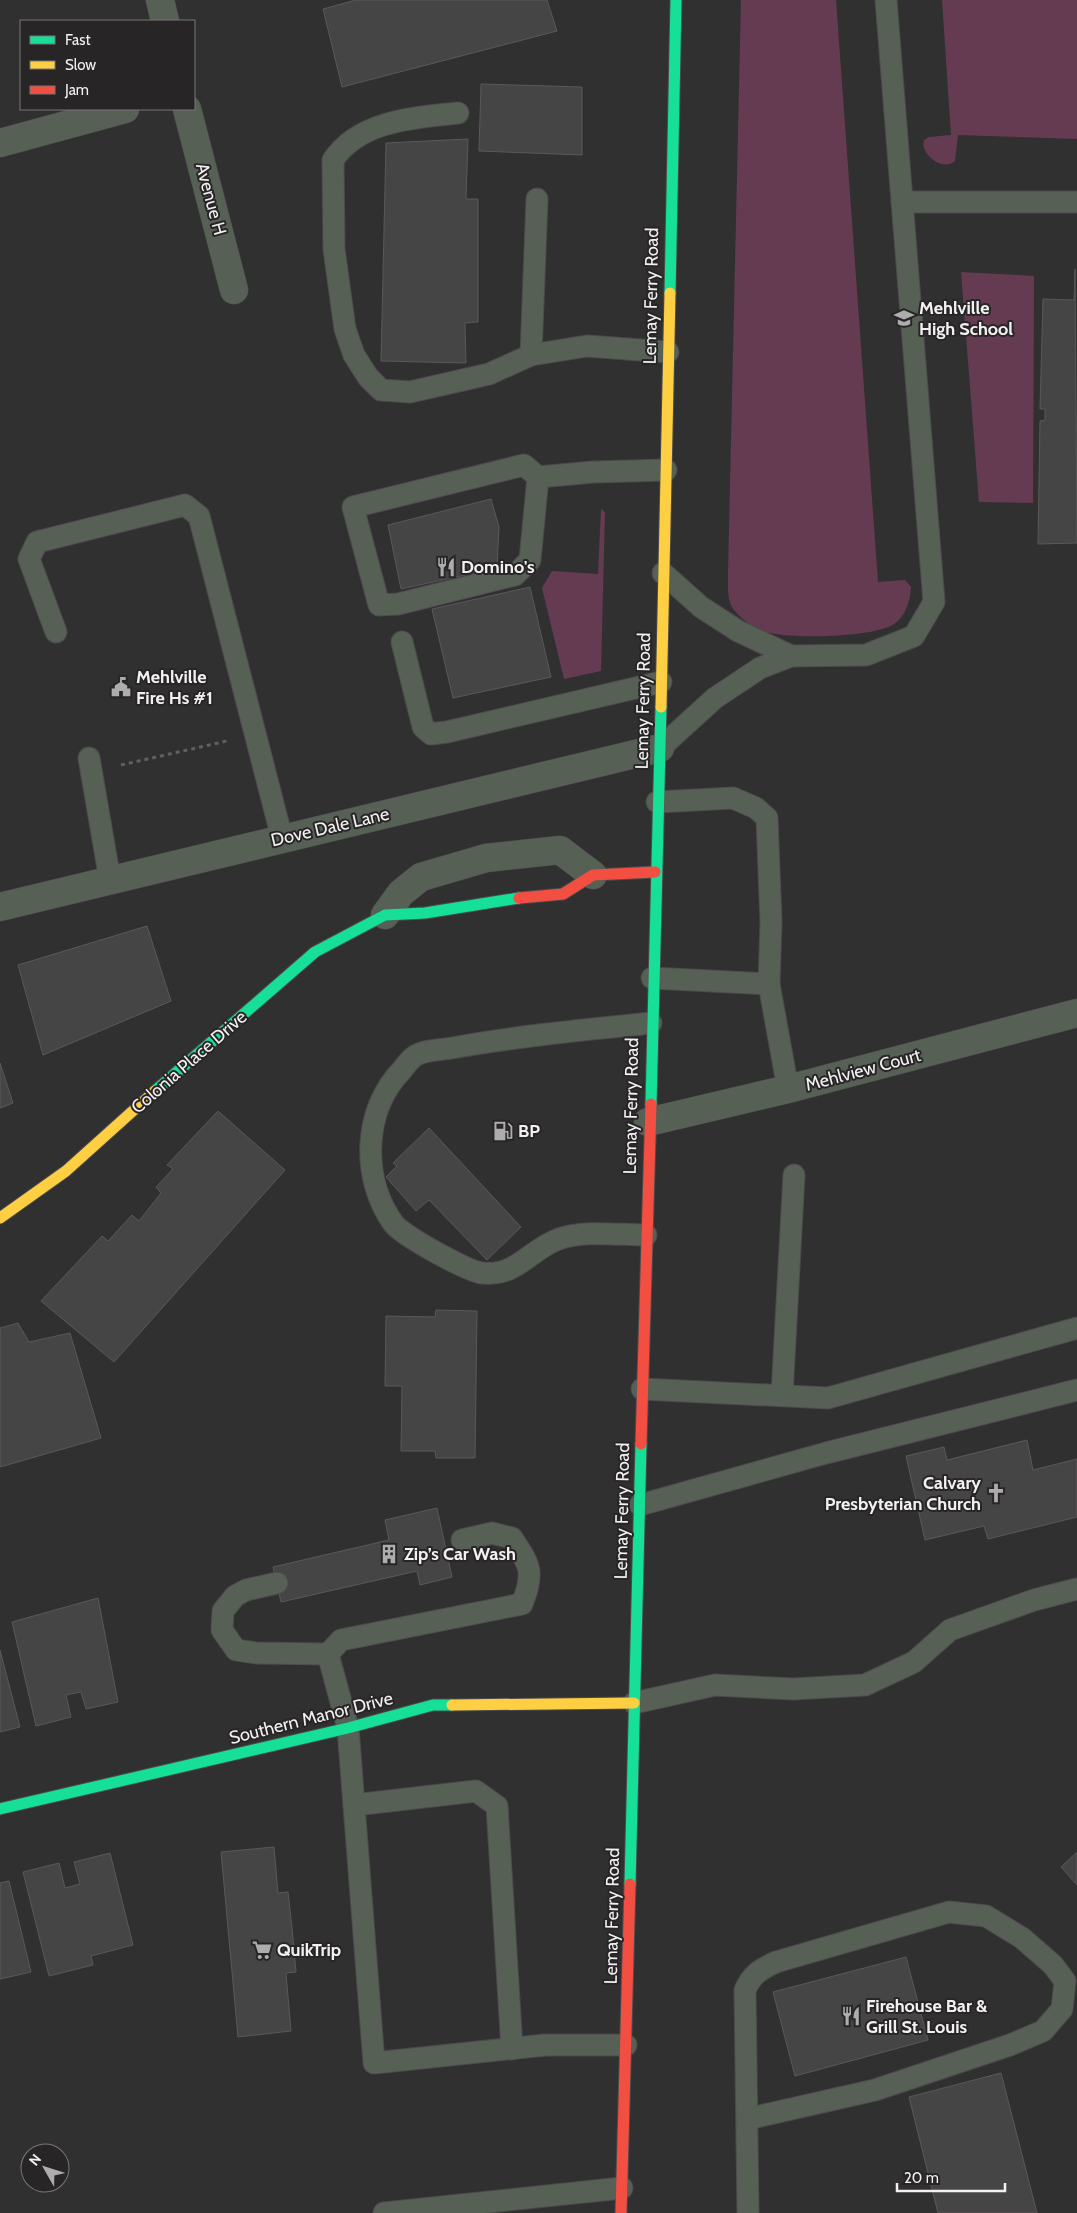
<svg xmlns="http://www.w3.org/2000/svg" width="1077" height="2213" font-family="Cabin,sans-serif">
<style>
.green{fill:#653b52}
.building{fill:#464546;stroke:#5a5959}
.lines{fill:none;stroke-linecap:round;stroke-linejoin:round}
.lane-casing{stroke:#4c4b4c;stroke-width:23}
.street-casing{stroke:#4c4b4c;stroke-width:29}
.fast-casing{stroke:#4c4b4c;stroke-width:13}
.slow-casing{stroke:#4c4b4c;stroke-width:13}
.jam-casing{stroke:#4c4b4c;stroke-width:13}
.path{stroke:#5c625c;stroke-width:3;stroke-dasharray:4 4;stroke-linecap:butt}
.lane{stroke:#566055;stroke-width:21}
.street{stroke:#566055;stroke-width:28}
.fast{stroke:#16e098;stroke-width:11}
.slow{stroke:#ffcf43;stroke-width:11}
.jam{stroke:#f24e42;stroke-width:11}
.labels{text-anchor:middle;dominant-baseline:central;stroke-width:4;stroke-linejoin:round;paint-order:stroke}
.street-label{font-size:18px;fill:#f2f0f1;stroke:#282527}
.poi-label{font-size:18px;font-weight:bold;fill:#f2f0f1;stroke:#282527;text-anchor:start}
</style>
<rect width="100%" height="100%" fill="#313031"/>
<g class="green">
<path d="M741 0H836L878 582 905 580 911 587C910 601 906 616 894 624 873 638 790 639 766 632 754 629 739 618 732 607 727 599 728 583 728 573Z"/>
<path d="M942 0H1077V139L958 135 955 161C943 172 920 155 924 140L929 137 951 135Z"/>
<path d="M961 272 1034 276 1033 503 979 502Z"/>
<path d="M601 509 605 512 601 671 564 679 542 588 552 571 598 574Z"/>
</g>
<g class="building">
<path d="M356 0H547L557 31 342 87 323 9Z"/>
<path d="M481 84 582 87V155L479 151Z"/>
<path d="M468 139 466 199H478V322L465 323 466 363 381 361 386 143Z"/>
<path d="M1075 269 1077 543 1038 544 1040 421 1045 420V409H1040L1043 299 1074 300Z"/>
<path d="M491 499 499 527 497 568 401 589 388 525Z"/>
<path d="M530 587 551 677 453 698 432 609Z"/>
<path d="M147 926 171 1001 43 1055 18 965Z"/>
<path d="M0 1063 13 1103 0 1108Z"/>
<path d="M218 1111 285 1170 114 1362 41 1301 102 1236 108 1241 132 1215 139 1221 161 1193 156 1187 173 1169 167 1165Z"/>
<path d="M429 1128 521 1227 487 1260 429 1200 416 1211 386 1177 397 1166 393 1163Z"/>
<path d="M436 1310 477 1311 475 1458H436L435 1451H401L402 1386H385L386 1316 435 1317Z"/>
<path d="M18 1323 29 1342 70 1333 101 1438 0 1467V1328Z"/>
<path d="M1027 1440 1033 1470 1077 1459V1517L988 1539 984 1526 925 1540 906 1456 944 1447 947 1460Z"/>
<path d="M437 1508 452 1577 420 1585 417 1571 281 1602 273 1567 389 1540 385 1520Z"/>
<path d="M98 1598 118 1702 86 1709 81 1692 66 1695 71 1717 36 1726 12 1622Z"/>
<path d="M0 1650 20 1727 0 1732Z"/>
<path d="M274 1847 278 1893 288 1892 292 1928 296 1972 286 1973 291 2031 238 2037 221 1852Z"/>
<path d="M1077 1852V1885L1061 1867Z"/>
<path d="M110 1853 133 1945 91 1956 93 1965 49 1976 23 1872 59 1863 65 1888 80 1884 74 1862Z"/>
<path d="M9 1881 31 1972 0 1979V1883Z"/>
<path d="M906 1957 928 2040 795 2076 773 1992Z"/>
<path d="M1001 2073 1037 2213H938L909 2097Z"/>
</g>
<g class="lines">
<defs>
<g id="lane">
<path d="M458 113C414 118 360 120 333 160L334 249 345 329 354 355 368 377 381 390 410 392 489 374 531 355 587 346 668 352"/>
<path d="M902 202H1077"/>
<path d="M531 355 537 199"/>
<path d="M538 477 530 560 515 575 398 604 379 605 353 507 524 465 538 477 593 472 666 470"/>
<path d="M663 573 701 607 738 631 791 656"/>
<path d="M56 632 29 559 37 542 185 505 199 516 282 838"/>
<path d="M402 642 423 727 431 734 447 732 661 682"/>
<path d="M660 748 715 698 760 668 791 656 866 655 914 636 934 602 886 0"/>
<path d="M89 758 110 880"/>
<path d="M657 802 733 798 756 808 767 818 771 922 769 984"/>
<path d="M652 978 769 984 788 1089"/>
<path d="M646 1235C620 1235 582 1230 559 1239 530 1249 517 1277 482 1273 467 1271 401 1235 393 1223 361 1178 363 1110 402 1070 406 1065 410 1059 415 1056 423 1050 441 1050 452 1048 517 1036 584 1030 651 1023"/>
<path d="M642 1389 828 1398 1077 1328"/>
<path d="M782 1395 794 1175"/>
<path d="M640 1505 826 1453 1077 1390"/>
<path d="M462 1540 492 1533 512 1538C530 1565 535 1572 522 1604L341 1640 328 1654 348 1728 374 2063 545 2045H626"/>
<path d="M277 1583 246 1590 235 1596 223 1611 222 1630 236 1650 256 1653 328 1654"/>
<path d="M634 1703 715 1685 793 1689 865 1685 914 1662 950 1630 1034 1600 1077 1589"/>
<path d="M354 1805 476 1791 497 1806 512 2049"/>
<path d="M747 2119 875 2090 1010 2045 1043 2031 1062 2009 1065 1981 1053 1965 1022 1938 986 1916 949 1912 776 1962C761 1969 752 1974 745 1990L748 2213"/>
<path d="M384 2213 622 2188"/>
</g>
<g id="street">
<path d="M160 0 165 21"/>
<path d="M187 109 234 290"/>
<path d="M0 143 125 109"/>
<path d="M0 907 660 748"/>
<path d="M385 915 401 893 421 877 486 858 560 850 593 875"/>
<path d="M648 1122 788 1089 1077 1013"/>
</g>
<g id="fast">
<path d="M670 293 676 0"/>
<path d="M155 1091 315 952 385 915 425 913 519 898"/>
<path d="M651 1104 661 707"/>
<path d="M0 1809 348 1728 433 1705H452"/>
<path d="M630 1884 641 1444"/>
</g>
<g id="slow">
<path d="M661 707 670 293"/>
<path d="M0 1218 66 1171 155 1091"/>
<path d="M452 1705 634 1703"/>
</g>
<g id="jam">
<path d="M519 898 563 894 593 875 655 872"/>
<path d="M641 1444 651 1104"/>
<path d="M621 2213 630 1884"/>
</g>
</defs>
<use href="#lane" class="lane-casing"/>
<use href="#street" class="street-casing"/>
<use href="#fast" class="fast-casing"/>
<use href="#slow" class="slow-casing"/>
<use href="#jam" class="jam-casing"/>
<path class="path" d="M121 765 227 741"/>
<use href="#lane" class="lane"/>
<use href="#street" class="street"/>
<use href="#fast" class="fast"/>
<use href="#slow" class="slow"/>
<use href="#jam" class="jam"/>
</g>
<defs>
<symbol id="school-bare" viewBox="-9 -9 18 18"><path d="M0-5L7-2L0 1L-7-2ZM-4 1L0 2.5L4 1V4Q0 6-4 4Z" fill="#aeadae" stroke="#282527" stroke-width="2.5" paint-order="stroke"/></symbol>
<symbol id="restaurant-bare" viewBox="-9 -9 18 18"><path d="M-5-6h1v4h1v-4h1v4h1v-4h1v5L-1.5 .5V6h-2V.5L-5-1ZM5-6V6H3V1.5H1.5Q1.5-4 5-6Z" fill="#aeadae" stroke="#282527" stroke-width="2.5" paint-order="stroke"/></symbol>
<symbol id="civic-bare" viewBox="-9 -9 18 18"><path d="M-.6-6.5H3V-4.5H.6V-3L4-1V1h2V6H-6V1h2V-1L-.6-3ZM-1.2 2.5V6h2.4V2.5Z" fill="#aeadae" stroke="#282527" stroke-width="2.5" paint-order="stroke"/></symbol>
<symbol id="fuel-bare" viewBox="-9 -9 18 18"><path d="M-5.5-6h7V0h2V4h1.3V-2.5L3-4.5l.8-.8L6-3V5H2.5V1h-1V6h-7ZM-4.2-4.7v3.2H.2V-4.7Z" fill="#aeadae" stroke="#282527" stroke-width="2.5" paint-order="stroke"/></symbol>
<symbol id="church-bare" viewBox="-9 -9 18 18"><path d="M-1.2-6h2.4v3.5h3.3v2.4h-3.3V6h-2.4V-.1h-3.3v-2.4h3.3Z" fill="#aeadae" stroke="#282527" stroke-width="2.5" paint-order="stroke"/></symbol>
<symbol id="building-bare" viewBox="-9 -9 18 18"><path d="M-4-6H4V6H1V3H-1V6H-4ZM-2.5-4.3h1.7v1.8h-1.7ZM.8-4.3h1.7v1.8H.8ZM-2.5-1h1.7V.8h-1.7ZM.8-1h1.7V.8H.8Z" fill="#aeadae" stroke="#282527" stroke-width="2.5" paint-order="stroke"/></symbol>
<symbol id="supermarket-bare" viewBox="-9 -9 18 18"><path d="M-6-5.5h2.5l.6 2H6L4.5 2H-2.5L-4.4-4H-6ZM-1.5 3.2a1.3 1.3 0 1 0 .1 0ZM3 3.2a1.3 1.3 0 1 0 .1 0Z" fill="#aeadae" stroke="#282527" stroke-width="2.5" paint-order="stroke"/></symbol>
</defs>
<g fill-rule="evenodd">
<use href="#school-bare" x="890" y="304" width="28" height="28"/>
<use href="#restaurant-bare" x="432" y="553" width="28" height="28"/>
<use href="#civic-bare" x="107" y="673" width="28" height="28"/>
<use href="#fuel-bare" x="489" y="1117" width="28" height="28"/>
<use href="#church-bare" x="982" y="1479" width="28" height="28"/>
<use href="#building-bare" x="375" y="1540" width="28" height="28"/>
<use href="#supermarket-bare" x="248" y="1936" width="28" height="28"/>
<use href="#restaurant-bare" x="837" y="2002" width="28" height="28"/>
</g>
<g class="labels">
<g class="street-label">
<text transform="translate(211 199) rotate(75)">Avenue H</text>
<text transform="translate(651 296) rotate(-89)">Lemay Ferry Road</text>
<text transform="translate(643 701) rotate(-89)">Lemay Ferry Road</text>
<text transform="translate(330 827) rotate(-13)">Dove Dale Lane</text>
<text transform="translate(189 1062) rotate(-41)">Colonia Place Drive</text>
<text transform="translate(863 1070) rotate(-15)">Mehlview Court</text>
<text transform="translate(631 1106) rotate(-89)">Lemay Ferry Road</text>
<text transform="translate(622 1511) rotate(-89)">Lemay Ferry Road</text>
<text transform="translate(311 1718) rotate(-14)">Southern Manor Drive</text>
<text transform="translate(612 1916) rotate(-89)">Lemay Ferry Road</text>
</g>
<g class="poi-label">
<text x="919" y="308">Mehlville<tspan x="919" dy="21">High School</tspan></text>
<text x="461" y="567">Domino's</text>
<text x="136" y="677">Mehlville<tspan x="136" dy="21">Fire Hs #1</tspan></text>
<text x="518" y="1131">BP</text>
<text x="981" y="1483" text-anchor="end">Calvary<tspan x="981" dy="21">Presbyterian Church</tspan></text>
<text x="404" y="1554">Zip’s Car Wash</text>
<text x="277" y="1950">QuikTrip</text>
<text x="866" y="2006">Firehouse Bar &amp;<tspan x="866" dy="21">Grill St. Louis</tspan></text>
</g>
</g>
<rect x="20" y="20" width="175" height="90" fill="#282527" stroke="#797678"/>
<rect x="30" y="36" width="25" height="8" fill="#16e098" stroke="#797678"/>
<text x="65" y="45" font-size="15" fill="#f2f0f1">Fast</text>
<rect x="30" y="61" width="25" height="8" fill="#ffcf43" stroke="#797678"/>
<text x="65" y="70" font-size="15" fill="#f2f0f1">Slow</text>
<rect x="30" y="86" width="25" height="8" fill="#f24e42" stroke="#797678"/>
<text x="65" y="95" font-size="15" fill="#f2f0f1">Jam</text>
<g transform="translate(45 2168) rotate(309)"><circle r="24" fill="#282527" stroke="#797678"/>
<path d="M0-4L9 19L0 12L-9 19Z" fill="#aeadae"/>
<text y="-8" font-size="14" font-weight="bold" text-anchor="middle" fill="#f2f0f1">N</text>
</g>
<path d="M897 2183v8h108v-8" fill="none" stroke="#f2f0f1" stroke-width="2.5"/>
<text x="904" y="2183" font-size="15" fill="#f2f0f1" stroke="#282527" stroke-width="4" paint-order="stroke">20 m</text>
</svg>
